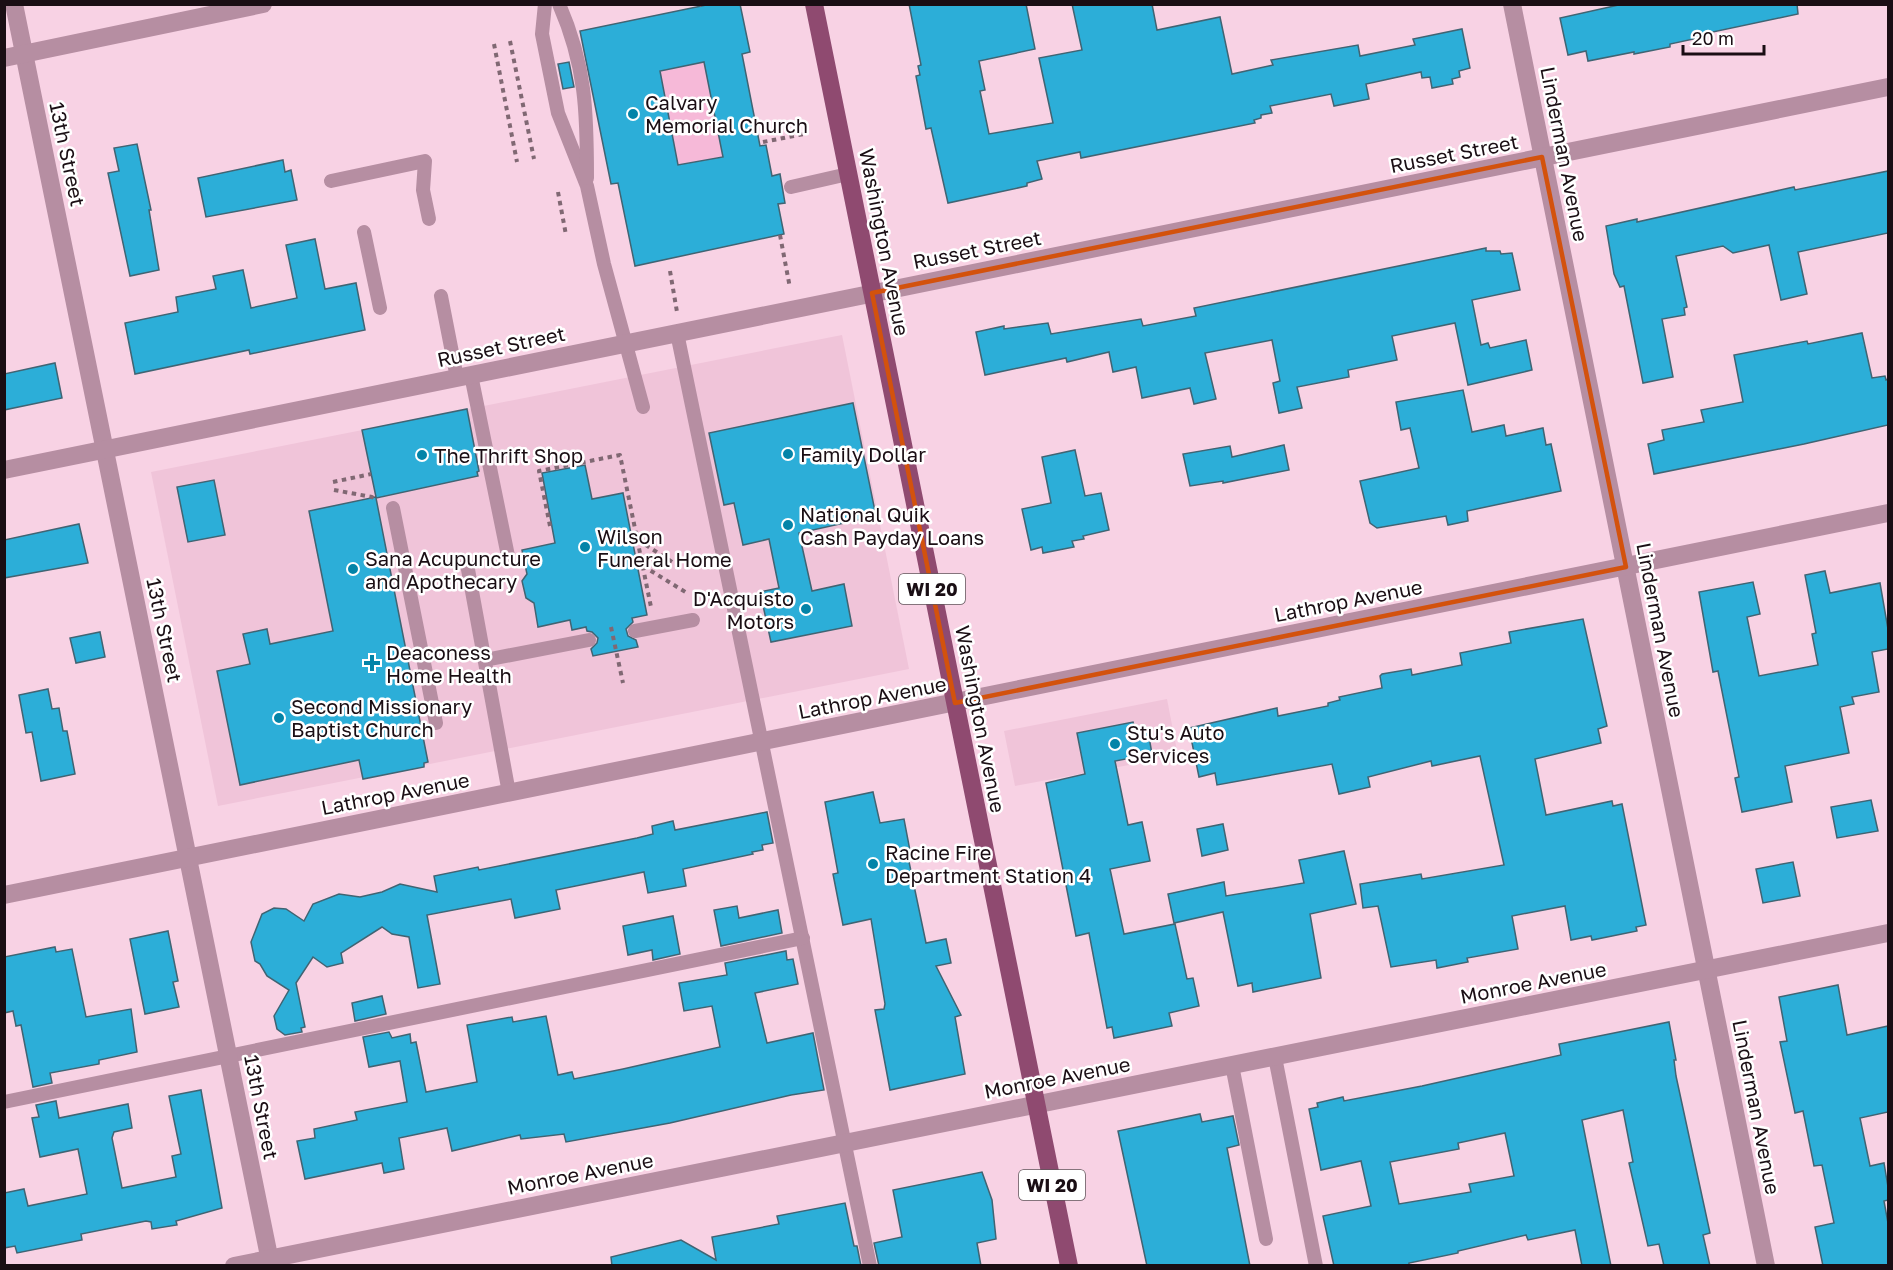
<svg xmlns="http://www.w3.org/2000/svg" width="1893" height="1270" font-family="'Golos Text',sans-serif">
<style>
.built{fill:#f0c4d9}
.green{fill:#f6b9d8}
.building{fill:#2caed8;stroke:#406473;stroke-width:1.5;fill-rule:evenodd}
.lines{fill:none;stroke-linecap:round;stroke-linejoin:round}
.path{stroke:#806873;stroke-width:4;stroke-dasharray:4.5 4.5;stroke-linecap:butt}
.service{stroke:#b68ea2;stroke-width:14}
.minor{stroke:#b68ea2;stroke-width:18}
.tertiary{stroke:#b68ea2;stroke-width:18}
.primary{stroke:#8f4a70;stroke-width:18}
.marked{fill:none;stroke:#d3520d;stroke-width:4.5;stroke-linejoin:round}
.poi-dot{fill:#0384a8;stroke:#fff;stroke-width:2}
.labels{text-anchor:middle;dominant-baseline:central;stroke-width:5;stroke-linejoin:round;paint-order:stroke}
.shield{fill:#fff;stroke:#5f565a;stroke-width:1.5}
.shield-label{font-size:18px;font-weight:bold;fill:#1a0e14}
.poi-label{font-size:20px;fill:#1a0e14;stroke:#fff;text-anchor:start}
.street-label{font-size:20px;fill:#1a0e14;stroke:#fff}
</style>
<rect width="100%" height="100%" fill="#f8d2e4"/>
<g class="built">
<path d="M842 335 909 669 218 806 151 472Z"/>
<path d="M1167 699 1178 756 1015 786 1004 731Z"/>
</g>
<path class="green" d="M704 62 723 157 678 165 660 71Z"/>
<g class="building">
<path d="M711 4H740L750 52 742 54 760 146 766 145 772 176 780 174 785 203 778 204 784 234 635 266 618 183 611 184 580 31ZM704 62 723 157 678 165 660 71Z"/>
<path d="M909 4H1026L1035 49 979 61 985 90 980 91 989 134 1053 123 1039 58 1082 50 1072 4H1152L1157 30 1220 17 1232 74 1273 65 1271 60 1358 45 1360 56 1415 45 1413 39 1462 29 1470 68 1459 71 1460 77 1452 79 1453 84 1432 88 1430 77 1422 78 1421 72 1366 84 1369 99 1334 106 1331 94 1270 106 1272 113 1261 115V118L1254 120 1255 123 1081 158 1080 152 1037 161 1042 179 1027 183V186L948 203 931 128 926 129 916 76 920 75 918 66 921 65Z"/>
<path d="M1623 4H1797L1798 14 1703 34V37L1670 44V47L1634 54V52L1588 61 1586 51 1568 55 1560 18Z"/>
<path d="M569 62 574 87 563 89 558 64Z"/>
<path d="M137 144 151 210H149L159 270 130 276 108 173 119 171 114 148Z"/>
<path d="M283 160 285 172 291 170 297 200 206 217 198 178Z"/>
<path d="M1888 171V233L1798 252 1807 294 1781 300 1769 245 1733 253 1723 246 1676 256 1687 307 1684 308 1685 315 1662 319 1673 377 1643 383 1624 286 1620 287 1614 274 1606 226 1637 219V222L1794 187 1795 190Z"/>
<path d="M315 239 325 289 356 283 365 330 250 354 249 350 135 374 125 323 178 312 176 297 216 289 213 276 243 270 251 308 297 298 286 245Z"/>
<path d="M1486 248V251H1500L1501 254 1512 253 1520 290 1472 300 1481 345 1488 343 1490 348 1526 340 1532 370 1468 385 1455 323 1392 336 1397 360 1348 370 1349 377 1297 387 1302 408 1279 413 1273 383 1280 381 1272 340 1205 353 1216 399 1194 404 1190 388 1142 398 1136 367 1113 372 1109 352 1067 362 1066 358 985 375 976 332 1004 326V329L1048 323 1051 334 1141 319 1143 326 1196 316 1194 308Z"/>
<path d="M1862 333 1872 378 1885 376 1886 380 1888 379V425L1804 444 1654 474 1648 444 1664 440 1662 430 1704 422 1701 410 1743 402 1734 355 1807 341 1808 344Z"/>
<path d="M55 363 62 398 4 410V374Z"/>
<path d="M1463 390 1472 432 1504 425 1506 436 1543 428 1546 445 1551 444 1561 491 1467 511 1468 521 1448 525 1446 516 1377 528 1370 523 1360 481 1419 468 1410 428 1401 430 1396 402Z"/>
<path d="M853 403 876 516 799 533 812 591 844 584 852 626 771 642 760 592 779 588 769 539 743 545 734 503 724 505 709 433Z"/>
<path d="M467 409 479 471 477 472 478 476 376 498 428 762 424 763V767L363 779 359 760 240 785 217 671 250 664 243 634 267 629 270 644 333 631 309 511 376 497 362 430Z"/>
<path d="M1284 445 1289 470 1223 483V481L1190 486 1183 454 1230 446 1232 457Z"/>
<path d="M1075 450 1085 496 1101 493 1109 530 1083 536 1084 539 1072 541 1074 547 1043 553 1042 547 1031 550 1022 509 1051 503 1042 457Z"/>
<path d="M585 465 592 499 623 493 647 615 632 618 633 622 626 629 628 636 636 640 638 647 593 656 591 649 597 643 598 638 592 632 587 631 586 627 572 630 570 620 538 627 534 603 526 598 522 581 527 574 522 550 555 543 542 473Z"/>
<path d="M214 480 225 535 188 542 177 487Z"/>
<path d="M79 524 88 563 4 578V540Z"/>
<path d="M1825 571 1830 593 1880 583 1888 629V649L1872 652 1879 692 1852 697 1854 704 1840 707 1849 753 1785 766 1792 802 1742 812 1735 778 1739 777 1718 671 1713 672 1699 592 1753 582 1760 614 1747 617 1759 676 1818 665 1812 634 1816 633 1805 575Z"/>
<path d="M1583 619 1607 726 1598 729 1601 743 1535 759 1546 815 1612 801 1613 806 1622 804 1646 925 1636 927 1637 931 1592 940 1591 936 1571 940 1565 906 1512 916 1518 949 1467 958 1468 962 1437 968 1436 960 1391 967 1378 906 1363 908 1360 884 1421 874 1422 879 1504 865 1480 756 1432 766 1431 761 1368 777 1370 787 1339 794 1332 764 1217 785 1215 773 1199 777 1189 728 1277 708 1278 716 1328 706V703L1340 700 1339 697 1382 688 1380 676 1382 674 1411 669 1412 675 1462 665 1460 653 1511 643 1509 632Z"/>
<path d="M100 632 105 657 76 663 70 638Z"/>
<path d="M48 689 52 709 59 708 63 731H67L75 774 41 781 32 732 26 733 19 695Z"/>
<path d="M1133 722 1136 733 1148 731 1152 754 1115 761 1128 825 1142 822 1150 861 1110 869 1124 934 1175 924 1187 979 1193 978 1199 1006 1169 1013 1172 1026 1114 1038 1112 1027 1107 1028 1089 933 1076 936 1046 783 1085 774 1077 733Z"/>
<path d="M873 792 880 823 904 819 911 856 908 857 926 943 946 939 951 963 936 966 961 1015 955 1017 965 1074 890 1090 875 1010 884 1009 885 1004 871 919 843 925 833 874 838 873 825 802Z"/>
<path d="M1871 800 1878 831 1837 838 1831 807Z"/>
<path d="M767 812 773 843 762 845 763 850 752 852 753 854 683 869 686 886 648 893 644 872 556 890 560 909 515 918 511 899 427 915 440 984 418 988 409 937 392 934 382 927 341 953 343 963 327 967 313 957 296 983 305 1027 301 1028 302 1032 285 1035 277 1029 274 1016 289 990 267 976 260 964 255 961 251 942 262 914 274 908 286 909 304 921 313 904 339 894 360 897 382 892 400 884 437 892 434 876 478 867 479 870 637 838 653 834 652 826 673 821 675 830Z"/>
<path d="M1223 824 1228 850 1202 856 1197 829Z"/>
<path d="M1344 851 1356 904 1310 914 1321 978 1253 992 1252 983 1238 986 1223 912 1174 923 1168 894 1224 882 1226 896 1304 883 1299 860Z"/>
<path d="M1793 862 1800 896 1763 903 1756 869Z"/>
<path d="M737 906 739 918 778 910 782 933 721 946 714 910Z"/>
<path d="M673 916 680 954 653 960 652 950 628 955 623 926Z"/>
<path d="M168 931 178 981 173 982 179 1007 145 1014 130 939Z"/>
<path d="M55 947 56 952 72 949 86 1017 131 1009 137 1052 99 1060V1064L50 1073 52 1083 33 1087 21 1025 16 1026 13 1011 4 1013V957Z"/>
<path d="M786 951 787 960 793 959 798 984 755 993 767 1043 813 1033 824 1090 791 1095 670 1123 566 1142 564 1134 521 1139 520 1135 452 1151 447 1128 399 1138 404 1169 384 1173 382 1163 305 1179 297 1141 315 1138 314 1129 357 1120 355 1112 407 1102 400 1061 369 1067 363 1037 389 1032 392 1038 410 1034 411 1043 416 1042 426 1092 477 1082 467 1025 512 1017 513 1022 546 1016 558 1075 572 1072 574 1079 623 1069 720 1047 712 1006 684 1011 679 983 727 975 725 963Z"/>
<path d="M1838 985 1847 1035 1888 1026V1112L1860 1118 1870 1166 1884 1163 1888 1187V1200L1884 1201 1888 1223V1266H1823L1815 1227 1834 1223 1822 1165 1814 1166 1803 1111 1795 1113 1780 1042 1787 1041 1779 997Z"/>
<path d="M382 996 386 1014 355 1021 352 1003Z"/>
<path d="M1669 1022 1676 1060H1674L1676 1076 1710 1233 1703 1235 1710 1266H1664L1659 1244 1648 1246 1629 1163 1633 1162 1623 1110 1582 1120 1611 1266H1582L1575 1230 1528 1240 1526 1235 1458 1251V1253L1409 1263V1266H1334L1323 1216 1371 1206 1361 1161 1321 1170 1309 1109 1318 1107 1317 1103 1343 1097 1344 1101 1422 1086 1561 1055 1559 1044ZM1505 1133 1514 1176 1469 1184 1471 1192 1399 1204 1390 1162 1459 1149 1458 1143Z"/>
<path d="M201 1090 222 1208 176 1221 177 1225 152 1229 151 1222 146 1221 81 1234 82 1240 17 1253 15 1246 4 1248V1193L24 1189 28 1206 87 1194 78 1149 40 1157 32 1118 39 1117 36 1105 56 1101 59 1118 128 1104 132 1128 114 1132 112 1138 122 1188 176 1177 172 1156 181 1154 169 1096Z"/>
<path d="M1200 1114 1202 1122 1233 1116 1239 1145 1227 1148 1250 1266H1147L1118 1131Z"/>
<path d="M982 1172 992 1200 996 1239 977 1243 981 1266H879L874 1243 902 1237 893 1190Z"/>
<path d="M845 1203 854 1246H857L861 1266H612L611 1257 681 1240 716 1260 712 1237 779 1224 777 1216Z"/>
</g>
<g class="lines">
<g class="path">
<path d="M701 4 702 6"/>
<path d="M510 41 534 159"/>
<path d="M494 44 517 162"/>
<path d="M763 142 804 134"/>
<path d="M558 192 566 235"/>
<path d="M780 235 790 288"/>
<path d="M670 271 677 312"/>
<path d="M333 482 371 474"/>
<path d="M334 490 372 497 376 500"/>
<path d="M550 526 539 471 620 455 651 607"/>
<path d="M638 540 683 569"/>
<path d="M643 566 687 593"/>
<path d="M611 627 623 683"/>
</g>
<g class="service">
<path d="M545 4 542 34 558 113 587 186 604 264 643 407"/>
<path d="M559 4C586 66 587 112 587 178"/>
<path d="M331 181 425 161 423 190 429 219"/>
<path d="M791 187 848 174"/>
<path d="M364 232 380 308"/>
<path d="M441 296 457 378"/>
<path d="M677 333 870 1266"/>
<path d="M471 375 508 556"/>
<path d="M393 508 436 723"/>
<path d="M467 564 509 793"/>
<path d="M635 631 693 620"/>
<path d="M485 660 589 640"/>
<path d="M1275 1057 1316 1266"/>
<path d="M1232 1065 1266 1239"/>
<path d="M4 1102 803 938"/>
</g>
<g class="minor">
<path d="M14 4 271 1266"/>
<path d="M1512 4 1766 1266"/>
<path d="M4 58 263 4"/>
<path d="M4 470 1888 87"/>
<path d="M234 1266 1888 933"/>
</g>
<path class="tertiary" d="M4 895 1888 513"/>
<path class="primary" d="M814 4 1069 1266"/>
</g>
<path class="marked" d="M1542 157 1626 567 955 703 872 293Z"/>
<g class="poi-dot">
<circle cx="633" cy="114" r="6"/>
<circle cx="788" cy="454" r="6"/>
<circle cx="422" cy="455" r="6"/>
<circle cx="788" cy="525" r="6"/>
<circle cx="585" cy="547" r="6"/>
<circle cx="353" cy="569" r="6"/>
<circle cx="806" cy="609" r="6"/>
<path d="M369 654h6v6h6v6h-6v6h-6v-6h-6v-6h6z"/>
<circle cx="279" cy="718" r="6"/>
<circle cx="1115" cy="744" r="6"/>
<circle cx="873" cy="864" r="6"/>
</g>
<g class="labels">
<g class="shield">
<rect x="899" y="574" width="66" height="30" rx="4.5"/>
<rect x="1019" y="1170" width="66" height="30" rx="4.5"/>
</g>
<g class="shield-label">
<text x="932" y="589">WI 20</text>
<text x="1052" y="1185">WI 20</text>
</g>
<g class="poi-label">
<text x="645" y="102">Calvary<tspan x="645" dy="23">Memorial Church</tspan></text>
<text x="800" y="454">Family Dollar</text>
<text x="434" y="455">The Thrift Shop</text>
<text x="800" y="514">National Quik<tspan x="800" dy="23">Cash Payday Loans</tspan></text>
<text x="597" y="536">Wilson<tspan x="597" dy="23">Funeral Home</tspan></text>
<text x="365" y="558">Sana Acupuncture<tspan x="365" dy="23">and Apothecary</tspan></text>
<text x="794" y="598" text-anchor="end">D'Acquisto<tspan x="794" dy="23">Motors</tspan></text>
<text x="386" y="652">Deaconess<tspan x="386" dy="23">Home Health</tspan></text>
<text x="291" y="706">Second Missionary<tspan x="291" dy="23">Baptist Church</tspan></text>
<text x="1127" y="732">Stu's Auto<tspan x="1127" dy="23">Services</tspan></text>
<text x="885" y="852">Racine Fire<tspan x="885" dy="23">Department Station 4</tspan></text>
</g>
<g class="street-label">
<text transform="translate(1454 153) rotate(-11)">Russet Street</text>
<text transform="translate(68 154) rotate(78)">13th Street</text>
<text transform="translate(1565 154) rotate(79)">Linderman Avenue</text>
<text transform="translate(885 242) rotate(79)">Washington Avenue</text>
<text transform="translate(977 249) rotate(-11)">Russet Street</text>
<text transform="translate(501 346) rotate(-12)">Russet Street</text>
<text transform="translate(1348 600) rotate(-11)">Lathrop Avenue</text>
<text transform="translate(165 630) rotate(78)">13th Street</text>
<text transform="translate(1661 630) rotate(79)">Linderman Avenue</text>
<text transform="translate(872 697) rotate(-11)">Lathrop Avenue</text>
<text transform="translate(981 719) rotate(79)">Washington Avenue</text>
<text transform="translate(395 793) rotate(-11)">Lathrop Avenue</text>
<text transform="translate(1533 982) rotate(-11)">Monroe Avenue</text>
<text transform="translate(1057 1077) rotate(-11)">Monroe Avenue</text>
<text transform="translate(262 1107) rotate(79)">13th Street</text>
<text transform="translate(1757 1107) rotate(79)">Linderman Avenue</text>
<text transform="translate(580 1173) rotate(-11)">Monroe Avenue</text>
</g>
</g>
<rect width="1893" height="1270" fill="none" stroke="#1a0e14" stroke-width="12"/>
<path d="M1683 45v9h81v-9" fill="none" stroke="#1a0e14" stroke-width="3"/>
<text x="1692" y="45" font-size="18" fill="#1a0e14" stroke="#ffffff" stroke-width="4.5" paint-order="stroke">20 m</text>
</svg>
